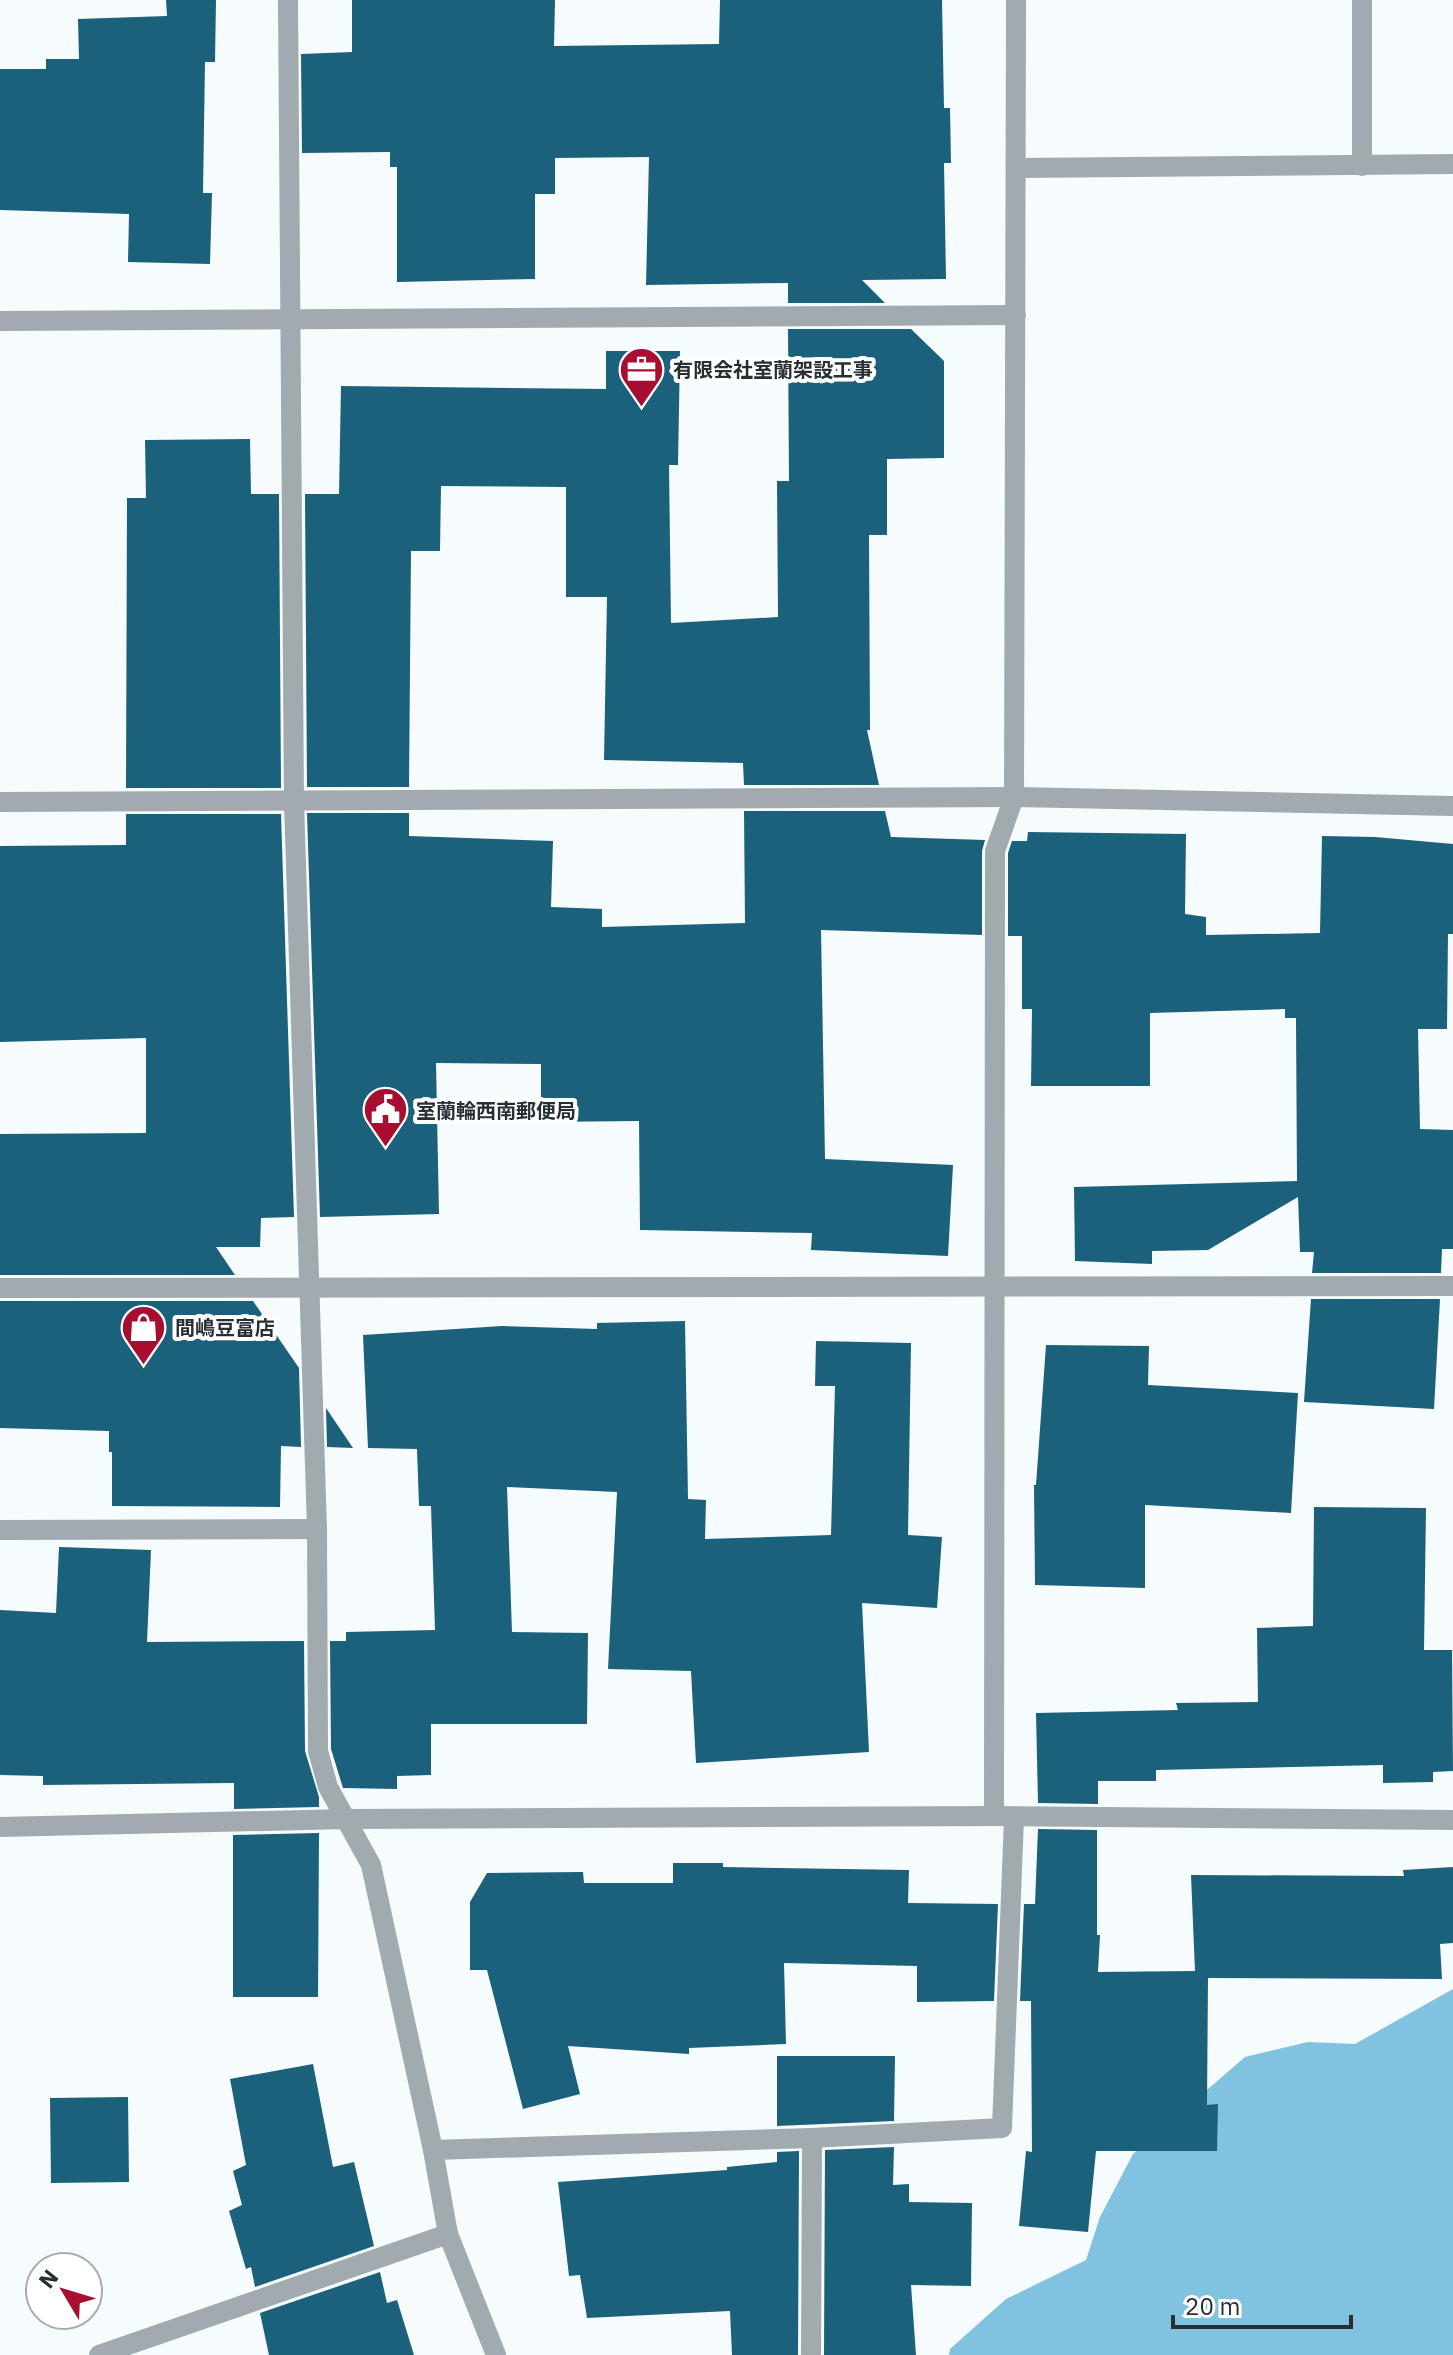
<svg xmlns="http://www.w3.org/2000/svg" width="1453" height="2355" font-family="'IBM Plex Sans','Noto Sans JP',sans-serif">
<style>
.forest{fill:#80c2df}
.building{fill:#1b617b}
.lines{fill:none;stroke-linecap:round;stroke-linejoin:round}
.service{stroke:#a0aaaf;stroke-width:20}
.minor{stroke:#a0aaaf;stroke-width:20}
.tertiary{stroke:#a0aaaf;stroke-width:20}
.labels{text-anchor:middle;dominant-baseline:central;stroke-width:8;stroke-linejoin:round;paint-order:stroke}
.poi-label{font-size:20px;font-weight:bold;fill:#262f34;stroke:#fff;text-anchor:start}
</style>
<rect width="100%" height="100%" fill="#f6fbfd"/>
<path class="forest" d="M1453 1989V2355H949L950 2349 1006 2299 1086 2260 1100 2217 1133 2154 1245 2057 1308 2042 1355 2044Z"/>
<g class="building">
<path d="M166 0H216L215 62H205L203 193H212L210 264 128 262 129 214 0 210V69H46V59H79L78 19 167 16Z"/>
<path d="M352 0H555L554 46 719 44 720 0H942L944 108H950L951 163H944L946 279 862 280 885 303H788V283L646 285 649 157 555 158V194H535V279L397 282V167H390V152L302 153 301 54 352 52Z"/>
<path d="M788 329H911L944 361V458L887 459V535H869L870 730H867L879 785H744L743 763 604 760 607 597H566V487L441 486 440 551H411L409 787H307L305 494H339L341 386 606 389V351H680L678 465H669L671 623 778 617 777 481H789Z"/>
<path d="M250 439 251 494H279L281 788H126L127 498H146L145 440Z"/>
<path d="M744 811H885L891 837 985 840 982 851V935L821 930 825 1159 953 1165 948 1256 811 1250 812 1233 640 1230 639 1121 541 1122V1064L436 1063 439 1214 320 1217 307 813H409V836L553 841 551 907 602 909V927L745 923Z"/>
<path d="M126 814H281L294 1217 261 1218 260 1247H216L235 1275H0V1134L146 1133V1038L0 1042V846L126 845Z"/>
<path d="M1028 832 1186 834 1185 914 1206 917V935L1320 933 1322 836 1375 837 1453 844V934H1448L1447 1029H1418L1420 1129 1453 1130V1249H1442L1441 1273H1312L1314 1252H1300L1298 1197 1208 1250 1152 1251V1264L1075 1261 1074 1187 1297 1181 1296 1018H1285V1009L1150 1013V1086H1031L1032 1009H1022V936H1008V853L1012 841H1027Z"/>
<path d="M1311 1299H1440L1434 1409 1304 1402Z"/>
<path d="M0 1301H253L299 1368 301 1447 281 1446 280 1507 112 1506V1452H109V1431L0 1428Z"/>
<path d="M685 1321 688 1499 706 1500 705 1539 831 1535 835 1386H815L816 1341 911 1343 908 1535 942 1537 937 1608 862 1603 869 1752 696 1763 691 1671 608 1669 617 1492 507 1487 512 1632 588 1633 587 1724H431V1775L397 1776V1789L343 1788 331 1749 330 1641H346V1632L435 1630 431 1506H419L417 1449 368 1448 363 1335 502 1326 597 1329V1323Z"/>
<path d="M1046 1345 1149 1346 1148 1385 1298 1393 1291 1513 1145 1505V1588L1035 1585 1034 1485H1036Z"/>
<path d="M326 1408 353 1448 327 1447Z"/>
<path d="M1314 1507 1426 1508 1424 1650H1452L1453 1771 1433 1772V1782L1383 1783V1765L1156 1770V1781H1098V1804L1038 1803 1036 1713 1178 1710 1176 1703 1258 1702 1257 1628 1313 1626Z"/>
<path d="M59 1547 151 1550 147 1642 304 1641 305 1751 319 1797V1807L234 1809V1783L43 1785V1776L0 1775V1610L56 1613Z"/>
<path d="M1038 1829 1097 1830V1935H1100L1098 1972 1195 1971 1191 1875 1404 1876 1403 1870 1453 1867V1943L1440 1944 1442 1979 1208 1978 1207 2105 1218 2104 1217 2151H1096L1088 2232 1019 2226 1026 2151 1032 2152 1031 2001H1020L1024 1904H1035Z"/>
<path d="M319 1833 318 1997H233V1835Z"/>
<path d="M673 1863H723V1867L909 1870 908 1903 998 1904 994 2001 917 2002V1966L784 1963 786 2044 689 2048V2054L568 2046 580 2094 523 2109 487 1970H470V1902L487 1873 583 1872 584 1883H673Z"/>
<path d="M777 2056H895L894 2121 777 2126Z"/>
<path d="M313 2064 333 2167 354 2162 374 2246 255 2287 251 2267 246 2269 229 2211 242 2205 233 2171 246 2165 230 2079Z"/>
<path d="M128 2097 129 2182 51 2183 50 2098Z"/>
<path d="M894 2147 893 2185 909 2184V2202L972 2203 971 2286 911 2285 916 2355H824L825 2150Z"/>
<path d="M799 2151 798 2355H732L730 2311 587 2318 580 2275 569 2276 558 2182 727 2170V2167L777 2162V2152Z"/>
<path d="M380 2272 387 2303 397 2300 414 2355H269L260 2313Z"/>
</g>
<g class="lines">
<path class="service" d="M1362 166V0"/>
<g class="minor">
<path d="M288 0 294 802 317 1529 318 1751 328 1787 371 1865 433 2150 448 2234 496 2355"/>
<path d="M1017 168 1453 164"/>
<path d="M0 321 1016 315"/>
<path d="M0 802 1014 797 1453 806"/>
<path d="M0 1288 1453 1286"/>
<path d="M0 1530 317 1529"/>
<path d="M994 1816 995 851 1014 797"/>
<path d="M0 1827 347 1819 994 1816 1453 1820"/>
<path d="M433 2150 812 2138 1002 2128 1014 1818"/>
<path d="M99 2355 448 2234"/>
<path d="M811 2355 812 2138"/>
</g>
<path class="tertiary" d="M1014 797 1016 0"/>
</g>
<defs>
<symbol id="office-pin" viewBox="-11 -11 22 30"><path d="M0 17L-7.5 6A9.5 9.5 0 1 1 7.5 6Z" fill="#a70e31" stroke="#fff"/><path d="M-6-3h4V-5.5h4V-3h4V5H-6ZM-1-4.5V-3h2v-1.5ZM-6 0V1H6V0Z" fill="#fff"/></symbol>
<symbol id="civic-pin" viewBox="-11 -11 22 30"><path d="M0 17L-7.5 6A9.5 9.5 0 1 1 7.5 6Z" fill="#a70e31" stroke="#fff"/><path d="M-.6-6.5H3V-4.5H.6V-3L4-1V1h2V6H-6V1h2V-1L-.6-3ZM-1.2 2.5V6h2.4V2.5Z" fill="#fff"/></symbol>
<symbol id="shop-pin" viewBox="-11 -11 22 30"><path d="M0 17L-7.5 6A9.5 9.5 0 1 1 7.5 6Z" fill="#a70e31" stroke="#fff"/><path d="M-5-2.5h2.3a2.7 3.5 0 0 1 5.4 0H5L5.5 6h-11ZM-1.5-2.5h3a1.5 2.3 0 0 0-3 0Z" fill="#fff"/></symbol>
</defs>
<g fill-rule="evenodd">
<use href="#office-pin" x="616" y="344" width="51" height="69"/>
<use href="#civic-pin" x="360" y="1084" width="51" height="69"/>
<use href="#shop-pin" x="118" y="1302" width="51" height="69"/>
</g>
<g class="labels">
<g class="poi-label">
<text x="673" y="369">有限会社室蘭架設工事</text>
<text x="416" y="1110">室蘭輪西南郵便局</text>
<text x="175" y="1327">間嶋豆富店</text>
</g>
</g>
<g transform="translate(64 2291) rotate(308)"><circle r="38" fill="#ffffff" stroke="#a8acae" stroke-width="2"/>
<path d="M0-6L14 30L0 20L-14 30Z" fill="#a70e31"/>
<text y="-12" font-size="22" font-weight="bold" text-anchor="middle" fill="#262f34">N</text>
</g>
<path d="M1173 2315v12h178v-12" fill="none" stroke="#262f34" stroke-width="4"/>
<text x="1185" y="2315" font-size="24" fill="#262f34" stroke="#ffffff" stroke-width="6" paint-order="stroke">20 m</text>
</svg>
